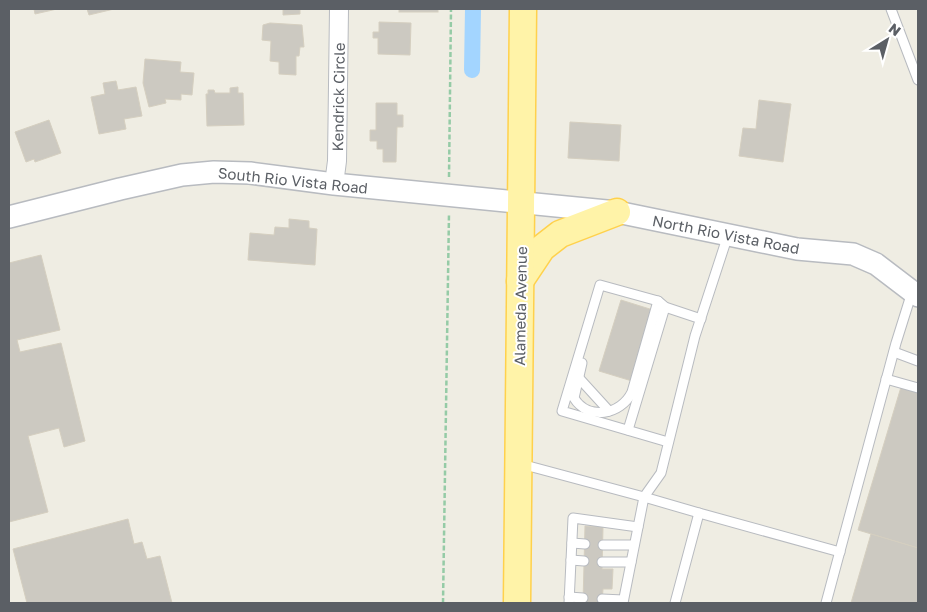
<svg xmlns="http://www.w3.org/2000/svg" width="927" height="612" font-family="'Golos Text',sans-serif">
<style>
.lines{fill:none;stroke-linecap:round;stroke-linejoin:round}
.canal{stroke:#a3d5ff;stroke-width:16}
.building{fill:#ccc9c1;stroke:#d5cfc0}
.service-casing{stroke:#b8bbc0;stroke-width:11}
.minor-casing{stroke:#b8bbc0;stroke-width:20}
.tertiary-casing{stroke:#b8bbc0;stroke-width:24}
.primary-casing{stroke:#ffd14c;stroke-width:29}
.path{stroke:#95cba6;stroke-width:2.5;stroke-dasharray:5 2.5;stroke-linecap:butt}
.service{stroke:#fff;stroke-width:9}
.minor{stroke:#fff;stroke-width:18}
.tertiary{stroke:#fff;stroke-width:21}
.primary{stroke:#fff3a8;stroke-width:26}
.labels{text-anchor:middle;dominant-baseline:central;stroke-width:4;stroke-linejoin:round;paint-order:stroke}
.street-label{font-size:15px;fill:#5b5f65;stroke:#fff}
</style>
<rect width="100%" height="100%" fill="#efede3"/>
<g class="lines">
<path class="canal" d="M472 70 473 9"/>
</g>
<g class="building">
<path d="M34 9H57L35 14Z"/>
<path d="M87 9H114L89 15Z"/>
<path d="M283 9H300V14L283 15Z"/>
<rect x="399" y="9" width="39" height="3"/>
<path d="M379 22 411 23 410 55 378 54V38H373V32H379Z"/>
<path d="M270 23 302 25 304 47H300L299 56H296V75L279 74V62L270 61 271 41 262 40 263 25Z"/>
<path d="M145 59 181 62 180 72 194 73 192 95 181 94V100L165 99 166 103 149 107 143 83Z"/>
<path d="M116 81 118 90 136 87 142 116 124 119 126 129 99 134 91 97 105 94 103 83Z"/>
<path d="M238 87V93H243L244 125 207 126 206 94H208V90H214L215 93H230V88Z"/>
<path d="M759 100 791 104 783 162 739 156 743 128 756 129Z"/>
<path d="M376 103H397V115H403V127H397L396 162H383V149H377V141H370V130H376Z"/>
<path d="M49 120 61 153 35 162 34 159 26 162 15 132Z"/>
<path d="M570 122 621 125 619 161 568 158Z"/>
<path d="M289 219 309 221V228L317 229 315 265 248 260 250 233 274 235 275 227 289 228Z"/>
<path d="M41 255 60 330 17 340 20 352 61 343 85 441 64 447 59 428 28 436 48 512 9 522V263Z"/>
<path d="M621 300 653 310 632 381 599 371Z"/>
<path d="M901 387 918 392V548L858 530Z"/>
<path d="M128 519 134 544 142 542 147 559 160 556 172 603H27L13 549Z"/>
<path d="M585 526 603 527 602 569H613L612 589H603L602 603H583Z"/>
<path d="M871 534 918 548V603H851Z"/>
</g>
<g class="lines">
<defs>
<g id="service">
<path d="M891 9 918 80"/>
<path d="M894 352 918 361"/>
<path d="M582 363 574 398C588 421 621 415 632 392L658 301"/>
<path d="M578 377 609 411"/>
<path d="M886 379 918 388"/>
<path d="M628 430 665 307"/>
<path d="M668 442 562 411 600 285 658 301 665 307 701 319"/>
<path d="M521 464 644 497 661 473 695 336 728 235"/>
<path d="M572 543 585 544"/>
<path d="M603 545H634"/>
<path d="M571 560 584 561"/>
<path d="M602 562H631"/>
<path d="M569 597 583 598"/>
<path d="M602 599 623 600"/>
<path d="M569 603 573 518 638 527"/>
<path d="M623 603 644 497 699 513"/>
<path d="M675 603 699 513 840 552"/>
<path d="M826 603 896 343 912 292"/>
</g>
<path id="minor" d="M334 184 337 161 339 9"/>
<path id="tertiary" d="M9 217 120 189 182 175 214 172 250 173 334 184 617 212 797 249 853 254 876 264 918 296"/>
<g id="primary">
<path d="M520 281 542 248 560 234 617 212"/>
<path d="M517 603 523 9"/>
</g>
</defs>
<use href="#service" class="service-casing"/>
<use href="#minor" class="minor-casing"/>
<use href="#tertiary" class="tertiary-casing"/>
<use href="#primary" class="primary-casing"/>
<g class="path">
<path d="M449 177 451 9"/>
<path d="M443 603 449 213"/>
</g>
<use href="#service" class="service"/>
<use href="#minor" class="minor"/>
<use href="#tertiary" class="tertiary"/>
<use href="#primary" class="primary"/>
</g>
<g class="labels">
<g class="street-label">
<text transform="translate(338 97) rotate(-89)">Kendrick Circle</text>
<text transform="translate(293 180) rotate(6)">South Rio Vista Road</text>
<text transform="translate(726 234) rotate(11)">North Rio Vista Road</text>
<text transform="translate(520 306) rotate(-89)">Alameda Avenue</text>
</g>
</g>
<rect width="927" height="612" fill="none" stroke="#5b5f65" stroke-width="20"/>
<g transform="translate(887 40) rotate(37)" stroke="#ffffff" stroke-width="4" paint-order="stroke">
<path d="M0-4L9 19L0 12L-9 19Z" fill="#5b5f65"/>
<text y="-8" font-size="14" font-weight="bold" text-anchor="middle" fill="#5b5f65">N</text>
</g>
</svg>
